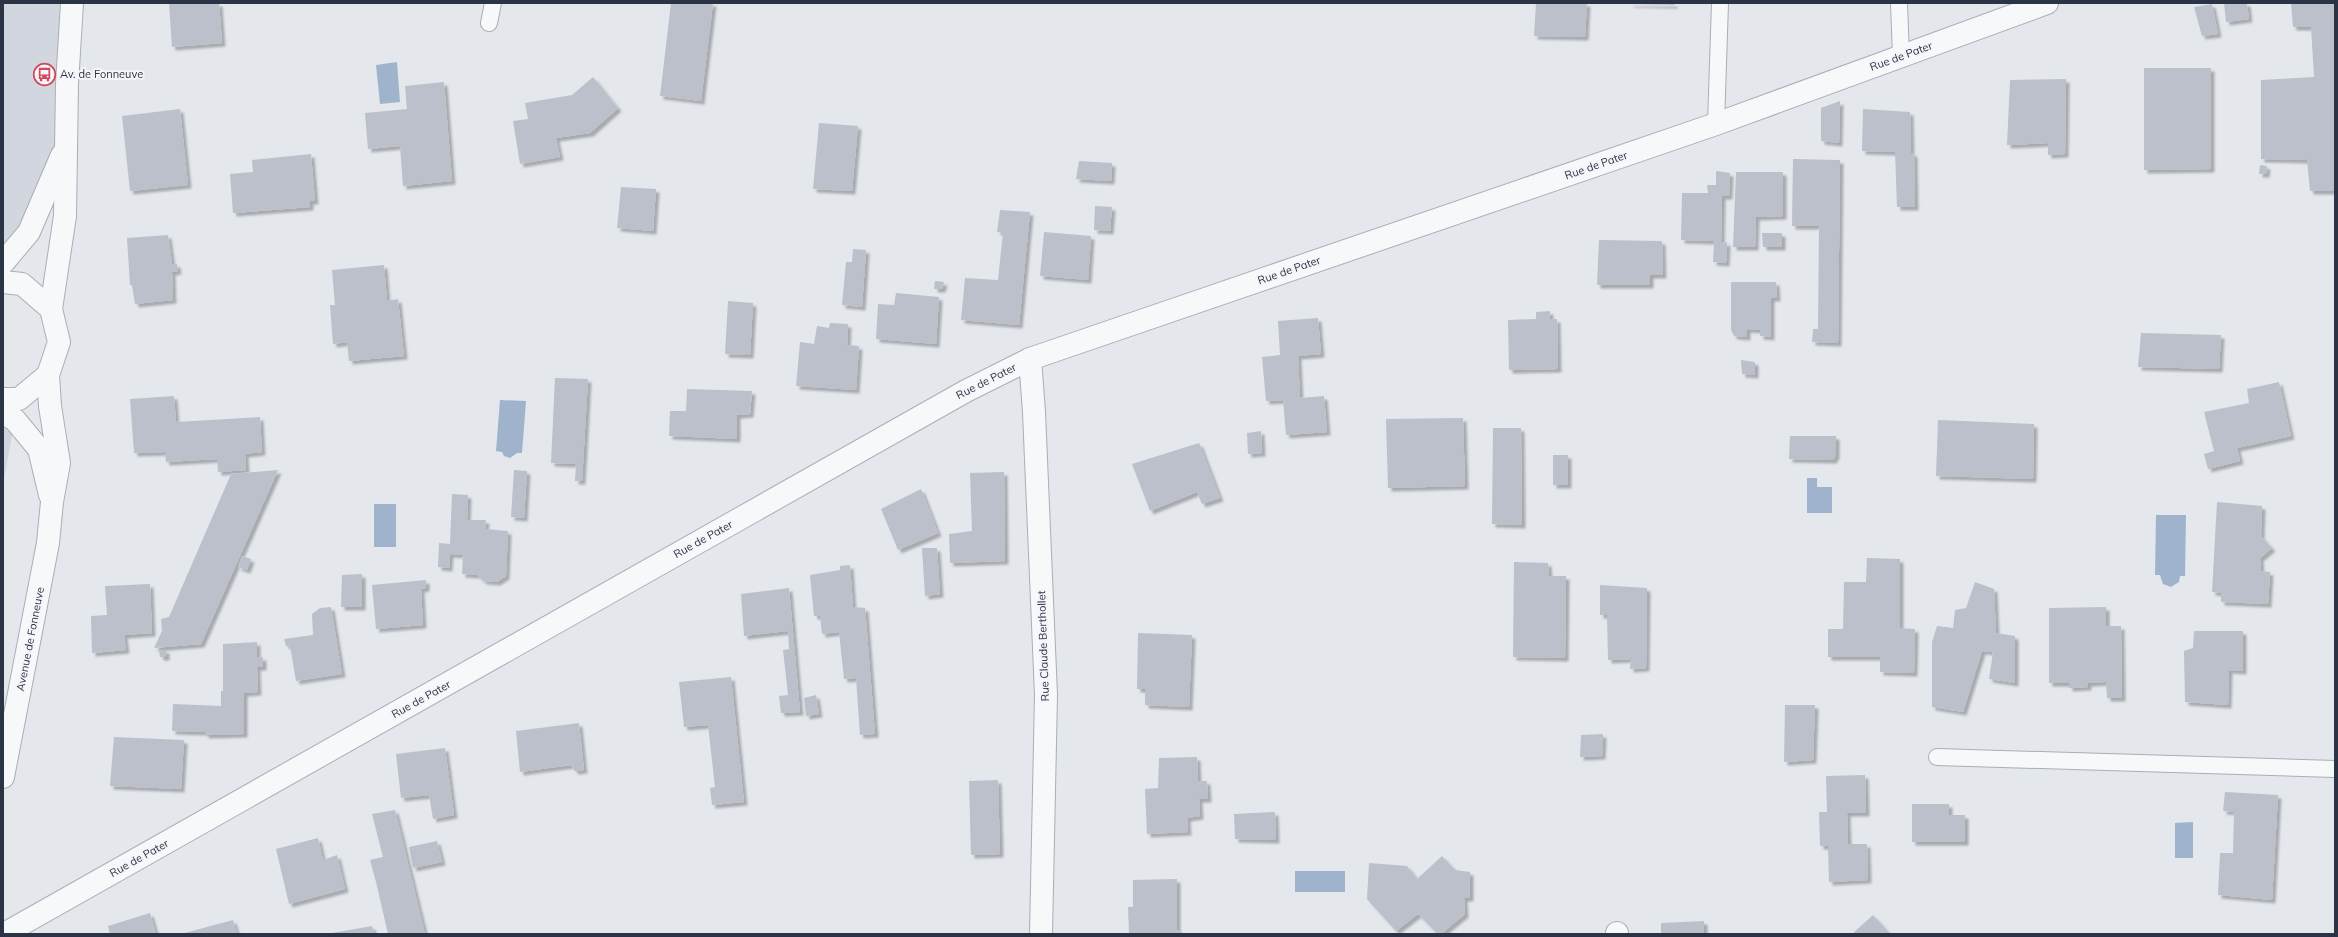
<svg xmlns="http://www.w3.org/2000/svg" width="2338" height="937" font-family="Mulish,sans-serif">
<style>
.built{fill:#d2d6de}
.water{fill:#9fb4cc}
.building{fill:#bbc0ca;filter:url(#shadow)}
.lines{fill:none;stroke-linecap:round;stroke-linejoin:round}
.service-casing{stroke:#a9aeb7;stroke-width:18}
.minor-casing{stroke:#a9aeb7;stroke-width:24}
.tertiary-casing{stroke:#a9aeb7;stroke-width:24}
.service{stroke:#f7f8fa;stroke-width:16}
.minor{stroke:#f7f8fa;stroke-width:22}
.tertiary{stroke:#f7f8fa;stroke-width:22}
.labels{text-anchor:middle;dominant-baseline:central;stroke-width:4;stroke-linejoin:round;paint-order:stroke}
.street-label{font-size:11px;fill:#2b3445;stroke:#f4f6f9}
.poi-label{font-size:11px;fill:#2b3445;stroke:#f4f6f9;text-anchor:start}
</style>
<defs>
<filter id="shadow"><feDropShadow dx="3.5" dy="3.5" stdDeviation="1" flood-color="#0004"/></filter>
</defs>
<rect width="100%" height="100%" fill="#e4e7ec"/>
<g class="built">
<path d="M3 3H78L67 145 3 261Z"/>
<path d="M3 413 15 420 3 484Z"/>
</g>
<g class="water">
<path d="M397 62 400 102 380 104 376 65Z"/>
<path d="M500 400 526 401 522 453H517L510 458 504 456 502 452 496 451Z"/>
<path d="M1807 478H1817V487H1832V513H1807Z"/>
<rect x="374" y="504" width="22" height="43"/>
<path d="M2156 515H2186L2185 576H2180L2179 582 2171 587 2163 584 2160 575H2155Z"/>
<path d="M2193 822V858H2175V823Z"/>
<rect x="1295" y="871" width="50" height="21"/>
</g>
<g class="building">
<path d="M169 3H219L222 43 172 47Z"/>
<path d="M671 3H713L701 101 660 96Z"/>
<path d="M1536 3H1587L1585 37 1534 36Z"/>
<path d="M1630 3H1674V5L1630 4Z"/>
<path d="M2224 3H2247L2249 19 2226 22Z"/>
<path d="M2291 3H2335L2334 191H2310L2307 160 2261 159V80L2314 77 2311 27H2293Z"/>
<path d="M2212 4 2218 34 2202 36 2194 7Z"/>
<path d="M2144 68H2211V169L2144 170Z"/>
<path d="M593 77 618 108 590 133 556 138 560 157 520 164 513 121 528 119 525 103 572 95Z"/>
<path d="M2066 79 2065 154 2048 155V143L2007 145 2010 80Z"/>
<path d="M444 82 452 181 403 186 400 146 368 149 365 113 407 109 405 86Z"/>
<path d="M1840 101 1839 143 1821 141V108Z"/>
<path d="M180 109 188 185 130 191 122 116Z"/>
<path d="M1863 109 1910 112 1911 153H1914L1915 207H1897L1895 152 1862 151Z"/>
<path d="M819 123 858 126 852 191 813 189Z"/>
<path d="M311 154 315 201H310V207L233 213 230 174 253 172 252 160Z"/>
<path d="M1793 159 1840 160 1838 343 1812 342 1813 329H1818L1819 226H1792Z"/>
<path d="M1079 161 1112 163 1111 181 1076 179Z"/>
<path d="M2260 165 2267 166 2266 174H2259Z"/>
<path d="M1716 171 1730 173 1729 196H1722L1721 243 1727 242 1726 263 1713 262 1714 241 1681 240 1682 193H1708L1707 185H1716Z"/>
<path d="M1736 172H1783V216L1756 217 1755 247H1733Z"/>
<path d="M621 187 656 189 653 231 617 228Z"/>
<path d="M1095 206 1112 207 1110 231 1094 230Z"/>
<path d="M1000 210 1030 212 1019 325 961 320 965 278 998 280 1003 232H997Z"/>
<path d="M1044 232 1091 236 1088 280 1040 276Z"/>
<path d="M1762 233H1782V247H1763Z"/>
<path d="M168 235 172 264H177L178 271 172 272 173 300 135 304 132 285H130L127 238Z"/>
<path d="M1599 240 1662 241 1663 275H1650V285H1597Z"/>
<path d="M853 249 866 250 862 307 842 305 846 262H852Z"/>
<path d="M384 265 387 301 398 299 404 356 349 361 347 342 333 344 330 305H335L332 270Z"/>
<path d="M935 281 944 282 942 289H934Z"/>
<path d="M1731 282H1776L1777 298H1771V337L1760 336V330L1747 329V337L1734 336 1731 330Z"/>
<path d="M896 293 939 297 936 344 876 339 878 304 894 305Z"/>
<path d="M728 301 753 303 750 355 725 354Z"/>
<path d="M1550 311V319H1557L1558 369 1509 370 1508 320 1536 319V312Z"/>
<path d="M1318 318 1321 354 1298 356 1300 398 1324 396 1327 432 1286 435 1283 400 1266 401 1262 357 1280 355 1278 321Z"/>
<path d="M830 323 848 324 847 345 859 346 856 390 796 386 800 342 814 344 817 326 829 328Z"/>
<path d="M2141 333 2221 335 2219 369 2138 367Z"/>
<path d="M1741 360 1755 362V375L1742 374Z"/>
<path d="M555 378 588 379 582 481H575L576 464 551 463Z"/>
<path d="M2279 382 2291 436 2237 448 2240 461 2208 469 2204 454 2214 451 2204 412 2249 403 2247 389Z"/>
<path d="M687 389 752 391 750 414 737 415V439L669 436 670 411H686Z"/>
<path d="M174 396 176 422 260 417 262 452 245 454 246 470 218 472 217 459 166 462 165 452 134 453 130 399Z"/>
<path d="M1463 418 1465 486 1388 488 1386 419Z"/>
<path d="M1938 420 2034 424 2033 479 1936 476Z"/>
<path d="M1493 428H1521L1522 525 1492 524Z"/>
<path d="M1261 431 1262 453 1248 454 1247 433Z"/>
<path d="M1790 436H1836V455L1833 460 1789 459Z"/>
<path d="M1199 443 1220 498 1202 504 1197 492 1150 511 1132 464Z"/>
<rect x="1553" y="455" width="15" height="30"/>
<path d="M278 470 201 644 154 648 162 631 161 619 169 617 231 474Z"/>
<path d="M514 470 527 471 524 518 511 517Z"/>
<path d="M1004 472 1005 561 950 563 949 534 972 531 970 473Z"/>
<path d="M921 489 938 533 898 550 881 509Z"/>
<path d="M452 494 468 495 467 520H486L485 529 508 531 506 576 497 582 484 581 477 575 462 574 463 555 450 554 449 568 438 567 439 543 450 544Z"/>
<path d="M2217 502 2262 506 2261 536 2272 548 2260 558 2261 571 2270 572 2268 604 2221 602V593L2212 592Z"/>
<path d="M922 548H937L940 594 925 596Z"/>
<path d="M242 556 251 559 247 570 238 567Z"/>
<path d="M1867 558 1900 559V628L1915 629 1914 673 1880 672V657H1828V629H1843L1844 582H1866Z"/>
<path d="M1514 562 1548 563 1549 576H1566L1565 658 1513 657Z"/>
<path d="M850 565 853 607 865 608 875 734 860 735 856 678 844 679 839 632 822 634 820 616H814L810 575 840 570V566Z"/>
<path d="M362 574V607H341L342 575Z"/>
<path d="M426 580V588L421 589 423 625 376 629 372 585Z"/>
<path d="M1975 582 1994 589 1996 633 2015 636V683L1989 679 1993 652 1982 651 1963 712 1932 707V642L1937 626 1953 628 1955 610 1966 608Z"/>
<path d="M150 584 152 633 124 635 126 650 92 653 91 616 107 615 105 586Z"/>
<path d="M1600 585 1647 588 1646 668 1630 669 1631 659 1608 660 1607 615H1600Z"/>
<path d="M789 588 800 712 781 713 779 696 788 695 783 650 789 649 788 631 744 636 741 594Z"/>
<path d="M331 607 342 674 296 681 290 646H286L284 639 313 635 312 614 320 608Z"/>
<path d="M2106 607V626H2121L2122 698H2107L2106 682 2088 683V687L2069 688V683H2049V608Z"/>
<path d="M2194 631H2243V671L2229 670 2228 705 2185 702 2184 651 2193 648Z"/>
<path d="M1138 633 1192 635 1189 707 1145 705V689H1137Z"/>
<path d="M257 642V658L263 657V667H257L258 692 244 693V734L205 735V732L172 731 173 704 221 706V691H223V644Z"/>
<path d="M159 650H166V657H160Z"/>
<path d="M731 677 744 802 712 805 710 788 715 787 708 725 684 727 679 682Z"/>
<path d="M816 695 819 714 806 716 804 698Z"/>
<path d="M1785 705H1815L1813 760 1784 762Z"/>
<path d="M579 723 584 770 575 771 571 765 520 772 516 731Z"/>
<path d="M1603 734 1602 756 1580 757 1581 735Z"/>
<path d="M114 737 184 740 181 789 110 786Z"/>
<path d="M445 748 454 815 433 819 429 795 401 798 396 754Z"/>
<path d="M1197 757 1198 781H1207L1208 799H1199L1200 816 1187 818 1188 832 1147 834 1145 789 1158 788 1159 758Z"/>
<path d="M1865 775 1866 813H1847L1848 844H1867L1868 880 1829 882 1828 846H1820L1819 812H1827L1826 776Z"/>
<path d="M998 780 1000 854 971 855 969 781Z"/>
<path d="M2225 792 2278 795 2272 900 2218 895 2220 853H2233L2234 812 2223 811Z"/>
<path d="M1912 804H1949V815H1965V842H1912Z"/>
<path d="M395 810 425 934H388L376 882 370 860 383 857 372 814Z"/>
<path d="M1275 812 1276 840 1235 839 1234 814Z"/>
<path d="M318 838 323 860 337 855 345 889 289 904 276 849Z"/>
<path d="M437 841 442 862 413 868 409 847Z"/>
<path d="M1442 856 1455 870 1470 872V898H1464L1465 914 1441 934H1438L1418 914 1396 931 1367 899 1369 863 1407 866 1417 879Z"/>
<path d="M1177 879V930L1185 934H1129L1128 907H1133V880Z"/>
<path d="M150 913 156 934H110L108 926Z"/>
<path d="M1873 915 1890 934H1852Z"/>
<path d="M233 920 237 934H181Z"/>
<path d="M1704 921V934H1661V923Z"/>
<path d="M372 926 374 934H332V933Z"/>
</g>
<g class="lines">
<defs>
<g id="service">
<path d="M1899 3 1901 57"/>
<path d="M489 23 493 3"/>
<path d="M1716 124 1720 3"/>
<path d="M1937 757 2335 769"/>
</g>
<g id="minor">
<path d="M1030 359 1034 412 1046 695 1041 934"/>
<path d="M1617 934V933"/>
</g>
<g id="tertiary">
<path d="M3 263 29 232 62 155"/>
<path d="M3 282 22 284 51 309 59 342 48 375 50 406 59 463 52 502 48 543 3 777"/>
<path d="M51 309 65 216 67 84 72 3"/>
<path d="M3 399H19L48 375"/>
<path d="M3 413 15 420 39 449 50 495"/>
<path d="M4 934 966 391 1030 359 1716 124 2047 3"/>
</g>
</defs>
<use href="#service" class="service-casing"/>
<use href="#minor" class="minor-casing"/>
<use href="#tertiary" class="tertiary-casing"/>
<use href="#service" class="service"/>
<use href="#minor" class="minor"/>
<use href="#tertiary" class="tertiary"/>
</g>
<defs>
<symbol id="bus-ring" viewBox="-11 -11 22 22"><circle r="9.5" fill="#f4f6f9" stroke="#d1495b" stroke-width="1.5"/><path d="M-5-6H5V4H4V6H2V4H-2V6H-4V4H-5ZM-3.5-4V0h7V-4ZM-3.5 1.2v1.5H-2V1.2ZM2 1.2v1.5H3.5V1.2Z" fill="#d1495b"/></symbol>
</defs>
<g fill-rule="evenodd">
<use href="#bus-ring" x="32" y="62" width="25" height="25"/>
</g>
<g class="labels">
<g class="street-label">
<text transform="translate(1901 56) rotate(-20)">Rue de Pater</text>
<text transform="translate(1596 165) rotate(-19)">Rue de Pater</text>
<text transform="translate(1289 270) rotate(-19)">Rue de Pater</text>
<text transform="translate(986 381) rotate(-27)">Rue de Pater</text>
<text transform="translate(703 539) rotate(-29)">Rue de Pater</text>
<text transform="translate(30 639) rotate(-79)">Avenue de Fonneuve</text>
<text transform="translate(1043 646) rotate(-92)">Rue Claude Berthollet</text>
<text transform="translate(421 699) rotate(-29)">Rue de Pater</text>
<text transform="translate(139 858) rotate(-29)">Rue de Pater</text>
</g>
<g class="poi-label">
<text x="60" y="74">Av. de Fonneuve</text>
</g>
</g>
<rect width="2338" height="937" fill="none" stroke="#2b3445" stroke-width="8"/>
</svg>
